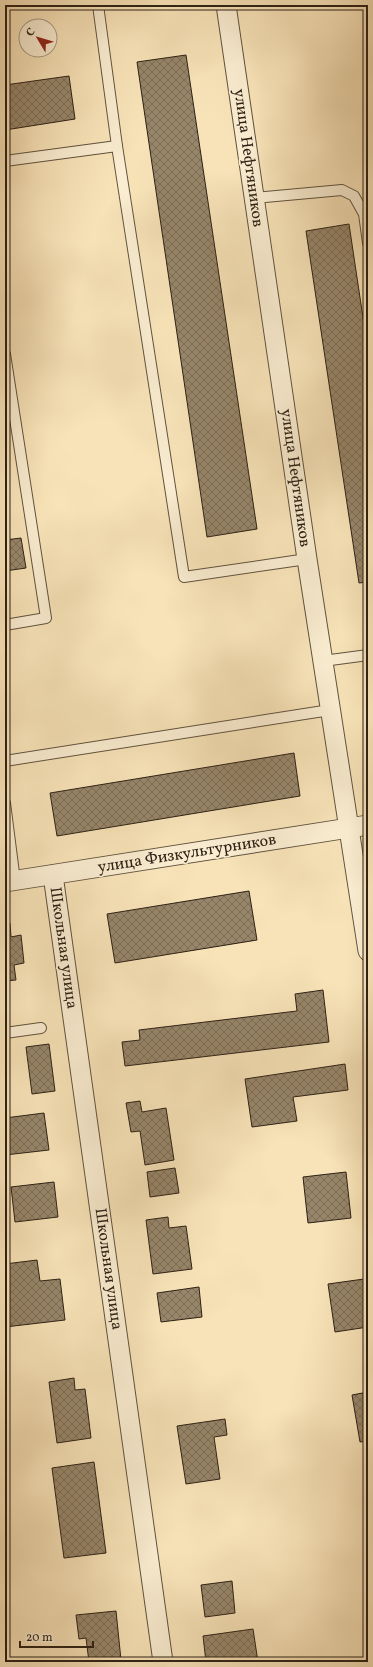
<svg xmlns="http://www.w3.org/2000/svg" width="373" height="1667" font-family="Vollkorn,serif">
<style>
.building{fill:url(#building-cross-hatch);stroke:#2d2115}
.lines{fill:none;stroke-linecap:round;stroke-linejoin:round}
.service-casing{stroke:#60523e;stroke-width:12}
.minor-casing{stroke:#60523e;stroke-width:21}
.service{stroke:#faedd1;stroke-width:10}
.minor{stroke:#faedd1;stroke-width:19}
.labels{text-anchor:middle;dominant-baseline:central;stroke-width:3.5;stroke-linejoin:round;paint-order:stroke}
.street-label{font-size:16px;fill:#2d2115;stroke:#faedd1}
</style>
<defs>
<pattern id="building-cross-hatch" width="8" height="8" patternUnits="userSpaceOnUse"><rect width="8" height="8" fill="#97866a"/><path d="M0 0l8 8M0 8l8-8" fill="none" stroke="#7c6d56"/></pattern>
</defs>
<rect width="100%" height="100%" fill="#f8e3b8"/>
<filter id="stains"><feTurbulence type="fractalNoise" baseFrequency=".005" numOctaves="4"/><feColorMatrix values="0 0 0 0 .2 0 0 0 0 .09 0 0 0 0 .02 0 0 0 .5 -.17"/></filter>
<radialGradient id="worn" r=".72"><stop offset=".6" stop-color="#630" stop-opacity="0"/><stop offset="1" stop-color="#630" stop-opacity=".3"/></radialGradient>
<g class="building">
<path d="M186 55 257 529 207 537 137 62Z"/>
<path d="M69 76 75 119 5 130V85Z"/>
<path d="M349 224 368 351V582L359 583 306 231Z"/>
<path d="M5 404 9 430 5 431Z"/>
<path d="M21 538 26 568 5 571V540Z"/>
<path d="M294 753 300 796 57 836 50 793Z"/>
<path d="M249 891 257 940 115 963 107 914Z"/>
<path d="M10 923 11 937 21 935 24 963 14 965 16 980 5 981V924Z"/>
<path d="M323 990 329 1042 125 1066 122 1042 140 1040 139 1030 297 1011 295 994Z"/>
<path d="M49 1044 55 1091 32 1094 26 1047Z"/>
<path d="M345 1064 348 1090 293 1097 297 1121 252 1127 245 1079Z"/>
<path d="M140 1101 142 1112 166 1108 174 1160 145 1165 140 1131 131 1132 126 1103Z"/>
<path d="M44 1113 49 1150 5 1155V1118Z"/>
<path d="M175 1168 179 1193 150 1197 147 1172Z"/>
<path d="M346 1172 351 1218 308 1223 303 1177Z"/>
<path d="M54 1182 58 1217 15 1222 11 1187Z"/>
<path d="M168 1217 169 1228 186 1226 192 1269 153 1274 146 1220Z"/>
<path d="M37 1260 40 1281 60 1279 65 1320 5 1327V1264Z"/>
<path d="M364 1279 368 1305V1327L335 1332 328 1284Z"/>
<path d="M199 1287 202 1317 161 1322 157 1293Z"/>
<path d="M74 1378 75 1390 85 1389 91 1438 57 1443 49 1382Z"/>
<path d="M368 1392V1441L360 1442 352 1395Z"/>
<path d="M225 1419 227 1435 214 1437 220 1479 186 1484 177 1426Z"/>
<path d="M94 1462 106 1553 64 1558 52 1468Z"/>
<path d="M232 1581 235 1613 205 1617 201 1585Z"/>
<path d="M116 1611 121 1660 89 1662 86 1638 79 1639 76 1615Z"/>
<path d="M253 1629 258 1662H206L203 1636Z"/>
</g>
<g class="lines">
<defs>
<g id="service">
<path d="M98 5 117 146 184 577 307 559"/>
<path d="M5 161 117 146"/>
<path d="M254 198 342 190 354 196 364 214 368 243"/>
<path d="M5 354 46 618 5 625"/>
<path d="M323 661 368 655"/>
<path d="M5 761 330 710"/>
<path d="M5 803 15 881"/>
<path d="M5 1033 41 1028"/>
</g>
<g id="minor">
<path d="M226 5 307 559 368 951"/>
<path d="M53 875 163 1662"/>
<path d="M5 882 368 825"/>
</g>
</defs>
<use href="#service" class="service-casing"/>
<use href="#minor" class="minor-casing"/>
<use href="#service" class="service"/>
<use href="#minor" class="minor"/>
</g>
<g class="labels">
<g class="street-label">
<text transform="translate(248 158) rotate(82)">улица Нефтяников</text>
<text transform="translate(295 478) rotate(82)">улица Нефтяников</text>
<text transform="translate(187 854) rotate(-9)">улица Физкультурников</text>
<text transform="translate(63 948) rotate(82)">Школьная улица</text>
<text transform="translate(108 1269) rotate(82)">Школьная улица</text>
</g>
</g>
<rect width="373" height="1667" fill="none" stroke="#f8e3b8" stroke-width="20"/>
<rect x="6" y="6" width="361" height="1655" fill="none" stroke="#2d2115" stroke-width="2"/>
<rect x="10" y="10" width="353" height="1647" fill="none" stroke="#2d2115"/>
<g transform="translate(38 38) rotate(308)"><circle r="19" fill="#faedd1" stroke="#a89b86"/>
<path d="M0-3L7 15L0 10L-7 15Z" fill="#8f2418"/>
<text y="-6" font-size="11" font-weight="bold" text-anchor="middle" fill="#2d2115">С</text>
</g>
<path d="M20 1641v6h73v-6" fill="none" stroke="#2d2115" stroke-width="2"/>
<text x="26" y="1641" font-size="12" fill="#2d2115" stroke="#faedd1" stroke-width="3" paint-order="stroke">20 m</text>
<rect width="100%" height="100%" filter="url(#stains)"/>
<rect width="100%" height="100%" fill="url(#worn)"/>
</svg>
